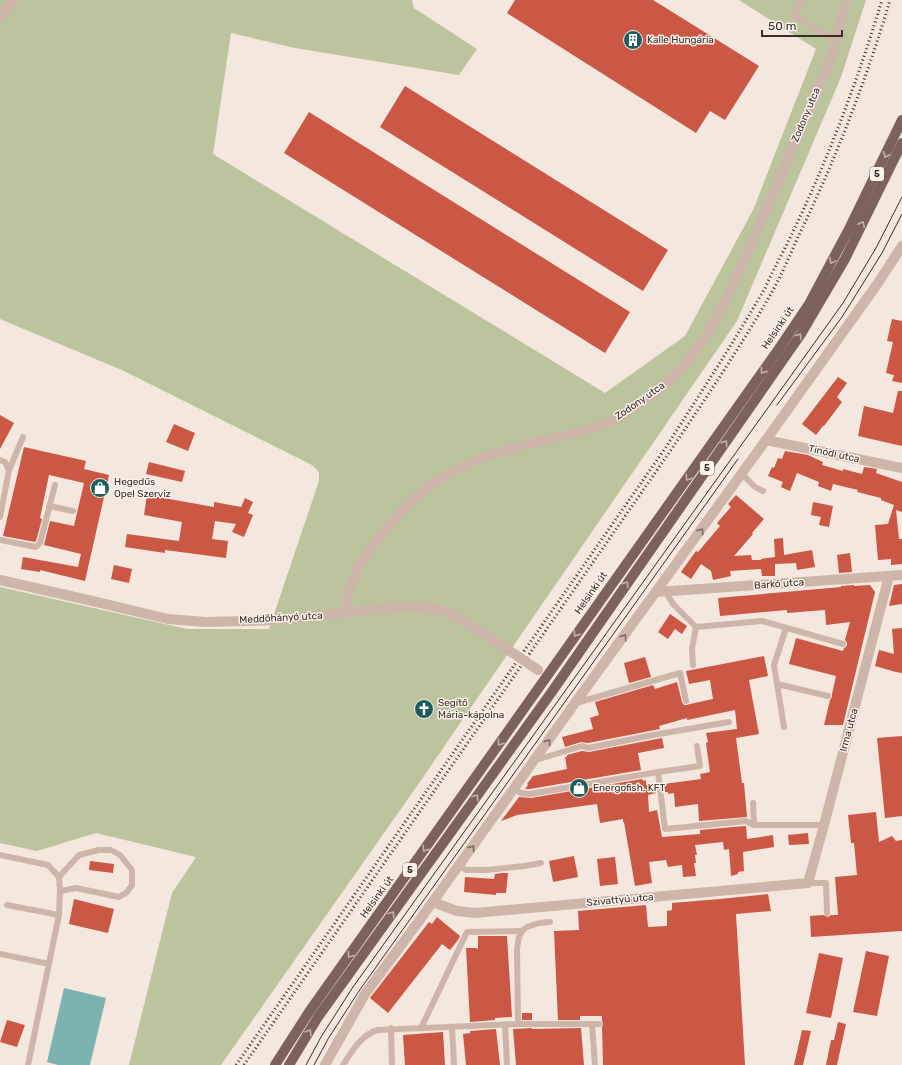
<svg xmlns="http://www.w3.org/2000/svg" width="902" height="1065" font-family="Rubik,sans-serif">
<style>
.green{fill:#bbc49d}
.water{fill:#7cb2af}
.building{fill:#cb5745}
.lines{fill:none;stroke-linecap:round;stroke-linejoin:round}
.lane{stroke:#cdb6a9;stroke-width:6}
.street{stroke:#cdb6a9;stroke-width:10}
.primary{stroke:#7c625a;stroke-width:10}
.tram{stroke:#3a2d29;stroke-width:1}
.rail{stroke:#3a2d29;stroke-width:3;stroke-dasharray:1 3;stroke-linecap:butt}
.street-bridge{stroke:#cdb6a9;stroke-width:10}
.oneway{stroke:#c2b1aa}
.oneway2{stroke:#7c6b63}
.labels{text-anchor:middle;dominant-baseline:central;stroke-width:3;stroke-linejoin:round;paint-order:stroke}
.shield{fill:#fbf2eb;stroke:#746863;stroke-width:1}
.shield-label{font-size:9px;font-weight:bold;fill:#3a2d29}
.poi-label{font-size:10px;fill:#3a2d29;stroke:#fbf2eb;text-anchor:start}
.street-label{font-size:10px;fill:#3a2d29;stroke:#fbf2eb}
</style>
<rect width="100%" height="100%" fill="#f4e7de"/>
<path class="green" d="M0 0H412L414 8 477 49 459 75 295 48 231 33 213 154 605 393 685 336 753 210 816 49 739 0H866L841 77 737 321 417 786 221 1065H129L172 893 196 857 96 833 37 851 0 843V587L187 629H269L319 481V472L312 465 124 371 0 319Z"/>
<path class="water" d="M64 988 106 998 90 1065H58L47 1062Z"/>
<g class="building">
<path d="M515 0H653L759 66 725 120 710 111 696 133 507 13Z"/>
<path d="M405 86 668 250 643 291 380 127Z"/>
<path d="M309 112 630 312 605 353 284 153Z"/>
<path d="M892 319 902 321V383L892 381 894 375 886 373 893 342 887 341Z"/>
<path d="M838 377 847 383 837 397 842 402 824 426H823L816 435 802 424Z"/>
<path d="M898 391H902V446L858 436 864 406 893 413Z"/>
<path d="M0 415 14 423 0 449Z"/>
<path d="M174 424 195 433 188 451 166 442Z"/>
<path d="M24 447 86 461 84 469 109 475 85 581 40 570V572L21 569 23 557 78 567 81 554 44 545 50 521 74 526 84 483 49 475 40 518 42 519 36 541 35 542 3 536Z"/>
<path d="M785 451 808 455 823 462 822 465 843 471V469L862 474 864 467 877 469 876 473 902 482V512L896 510 899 539H902V564L891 565V559L878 560 875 525 888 524 894 505 881 500V498L857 492 858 490 833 484 831 491 818 486 819 482 797 473 790 491 781 487 783 482 768 476 772 467 774 468 778 458 782 459Z"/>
<path d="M149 462 185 471 182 482 146 474Z"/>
<path d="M147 495 214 507V502L241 507 245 498 253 502 248 513 253 515 244 537 232 532 236 524 215 521 212 539 228 541 226 558 165 550V553L125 547 127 534 179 541 182 522 144 515Z"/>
<path d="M736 495 764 519 752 533 753 534 734 556 751 555 752 560H761V559L775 557 774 539 783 538 784 555 812 550 815 567 797 570 796 563 775 564V576H762L761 569 730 571 731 576 713 580 711 571 701 564 691 579 681 572 696 551 698 552 720 526 717 523 731 507 728 504Z"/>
<path d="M813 502 833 506 829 527 819 525 821 517 811 515Z"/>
<path d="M850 553 852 572 839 573 837 555Z"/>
<path d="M114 565 132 569 129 583 111 579Z"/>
<path d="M902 584V604L889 606 894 585Z"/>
<path d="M854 585V586L870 585 875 592 843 725H824L830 700 832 697V694L836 676 789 664 796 638 843 651 844 648 846 647 847 645V643L845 640 850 622 826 625 825 610 787 613V610L720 616 718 598 841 587V586Z"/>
<path d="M670 614 687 626 682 634 675 629 668 639 658 632Z"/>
<path d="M902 628V673L896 672 875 666 879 650 894 654 892 629Z"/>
<path d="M764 656 768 676 749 680 759 734 736 738 742 783H744L747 817 699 821 698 804 675 807 674 793 668 794V792H665L664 784 701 779 700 774 710 772 706 743 708 742 706 733 737 729 735 710 687 720V718L659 726 660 729 588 743 581 742 565 747 562 737 593 729 590 718 599 715 595 702 653 685 655 689 677 682 682 702 684 705H687L690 704 713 699 710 680 689 684 686 671Z"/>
<path d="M645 657 651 677 629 683 624 663Z"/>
<path d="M422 703 431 708 426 716 417 710Z"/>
<path d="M902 736V816L885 818 877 738Z"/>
<path d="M662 738 664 748 638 753 641 770 530 789H525L528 785 527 784 533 776 567 769 565 757H567V755L582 751 589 752Z"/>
<path d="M642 779 643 781 646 780V785L655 784 656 793 648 795 649 812 657 810 662 837 700 834V830L745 826H746L747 839 773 835 774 847 743 852 744 871 738 872V874L731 876 729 849 724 850 723 842 695 845 697 855H695L696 863H694L696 876 683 877 682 865 668 867 666 860 649 862 652 883 635 886 624 822H623V819L600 823 597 804 517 815 501 821 519 797 531 798Z"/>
<path d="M876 812 879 842 892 836 896 841 902 840V931L811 937 810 916 823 915 828 917 831 915H838L835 877 857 875 854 843H851L848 815Z"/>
<path d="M808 833 809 844 789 845 788 835Z"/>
<path d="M574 856 578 877 553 882 549 861Z"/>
<path d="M615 857 618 884 600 886 597 859Z"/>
<path d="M90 861 114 864 113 873 89 870Z"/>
<path d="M502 873H508L506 893H496V895L464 892 465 877 494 879 495 874Z"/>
<path d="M768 894 771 911 736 914 745 1065H603L602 1027 603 1024 602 1021V1016H580V1020H558L554 931 579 930 578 911 646 905 648 927 667 926V911L672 910V903L720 899Z"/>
<path d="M74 899 114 909 108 933 69 924Z"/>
<path d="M437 917 460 936 458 940 450 950 442 944 388 1013 370 998 429 922 432 924Z"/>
<path d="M478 936H507L512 1017 495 1018V1020L470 1022 466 948H476L478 949Z"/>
<path d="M866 951 889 956 877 1016 853 1012Z"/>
<path d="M819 953 843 958 831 1018 806 1013Z"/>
<rect x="522" y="1013" width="10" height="7"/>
<path d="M7 1020 25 1025 17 1047 0 1042Z"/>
<path d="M838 1022 846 1024 837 1065H826L831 1040H834Z"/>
<path d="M532 1028V1029L581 1028 584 1065H516L513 1029Z"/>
<path d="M496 1029 500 1065H466L463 1034 470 1033V1031Z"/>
<path d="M802 1030 811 1031 803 1065H794Z"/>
<path d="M443 1032 445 1065H405L403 1035Z"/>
</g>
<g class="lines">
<g class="lane">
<path d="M802 0 793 16 836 40"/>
<path d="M0 460 5 462 9 470 0 517"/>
<path d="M9 470 23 437"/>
<path d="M742 474 755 487 763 491"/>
<path d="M49 506 73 511"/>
<path d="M0 540 36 547 40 543 55 485"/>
<path d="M666 592 673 604 696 627"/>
<path d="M693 665 692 649 696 627 762 621 843 644"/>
<path d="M777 684 828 696"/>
<path d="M576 703 680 673 686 701"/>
<path d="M784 727 774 665 786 628"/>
<path d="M536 760 582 746 588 748 653 735 729 722"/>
<path d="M658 772 665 829 746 821 754 825H824"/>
<path d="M515 789 521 793 530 794 658 772 700 766 697 746"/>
<path d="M753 803 754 825"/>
<path d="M0 855 48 865 59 877 60 891 59 915 28 1065"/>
<path d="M459 866 466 870H486L524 866 541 863"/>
<path d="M59 877 79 855 99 850H111L120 855 132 870V885L127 892 119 897 76 888 60 891"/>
<path d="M808 883H826L827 913"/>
<path d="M7 905 59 915"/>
<path d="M0 954 49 964"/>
<path d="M518 1024 517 949 519 937 522 931 527 927 539 923 550 922"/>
<path d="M592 1024 595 1065"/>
<path d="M505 1025 507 1065"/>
<path d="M452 1027 454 1065"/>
<path d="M391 1028 392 1065"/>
<path d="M421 1028 467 932 522 931"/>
<path d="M343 1065C352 1051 362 1034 378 1030L518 1024H599"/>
</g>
<g class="street">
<path d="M0 17 14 0"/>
<path d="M766 440 902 468"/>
<path d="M0 580 88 600 168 619 206 622 281 620 397 607H424L447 612 457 617 501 645"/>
<path d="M657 592 902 575"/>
<path d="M347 613V598L351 585 360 564 384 531 406 506 431 484 446 475 478 459 520 446 588 430 609 422 629 411 656 392 683 367 708 333 722 308 751 245 832 56 846 0"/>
<path d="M433 902 457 911 475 913 808 883 824 825 889 576"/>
<path d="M325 1065 365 994 419 921 575 703 766 440 878 283 902 246"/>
</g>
<g class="primary">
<path d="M275 1065 309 1012 778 350 809 304 850 227 902 120"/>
<path d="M289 1065 318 1017 551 693 801 334 845 259 902 143"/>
</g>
<g class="tram">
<path d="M777 405 842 317 882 253 902 214"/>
<path d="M306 1065 321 1037 353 987 843 303 876 248 902 197"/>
<path d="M314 1065 328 1039 359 991 738 459"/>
</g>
<g class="rail">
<path d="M236 1065 666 447C700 394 734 342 765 288 771 275 777 263 784 250 824 170 856 86 882 0"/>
<path d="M244 1065 671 450C706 398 741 346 772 292 782 274 790 255 798 237 835 161 866 81 890 0"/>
</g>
<path class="street-bridge" d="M501 645 538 670"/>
</g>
<defs><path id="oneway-chevron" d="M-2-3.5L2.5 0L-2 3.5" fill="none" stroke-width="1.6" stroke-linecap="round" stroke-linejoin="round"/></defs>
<g class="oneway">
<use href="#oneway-chevron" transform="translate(886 155) rotate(115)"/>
<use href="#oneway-chevron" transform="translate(862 224) rotate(-64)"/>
<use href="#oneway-chevron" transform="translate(832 261) rotate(118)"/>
<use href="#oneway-chevron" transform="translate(799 336) rotate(-56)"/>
<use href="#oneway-chevron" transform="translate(763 371) rotate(125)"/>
<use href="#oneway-chevron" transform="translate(725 443) rotate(-55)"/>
<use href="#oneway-chevron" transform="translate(688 478) rotate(125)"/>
<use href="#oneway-chevron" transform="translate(626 584) rotate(-55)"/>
<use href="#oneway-chevron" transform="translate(576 634) rotate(125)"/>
<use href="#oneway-chevron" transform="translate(500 743) rotate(125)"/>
<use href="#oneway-chevron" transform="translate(476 797) rotate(-54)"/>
<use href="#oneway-chevron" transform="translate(425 849) rotate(125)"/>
<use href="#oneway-chevron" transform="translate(392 914) rotate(-54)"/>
<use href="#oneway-chevron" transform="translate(350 955) rotate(126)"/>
<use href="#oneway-chevron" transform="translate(309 1032) rotate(-58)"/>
</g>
<g class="oneway2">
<use href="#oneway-chevron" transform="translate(701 531) rotate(-54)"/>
<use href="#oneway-chevron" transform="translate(624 637) rotate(-54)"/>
<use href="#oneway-chevron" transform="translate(548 742) rotate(-55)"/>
<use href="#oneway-chevron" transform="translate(472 848) rotate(-54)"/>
</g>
<defs>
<symbol id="building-disc" viewBox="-11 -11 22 22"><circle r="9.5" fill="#1d5d5b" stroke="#fbf2eb"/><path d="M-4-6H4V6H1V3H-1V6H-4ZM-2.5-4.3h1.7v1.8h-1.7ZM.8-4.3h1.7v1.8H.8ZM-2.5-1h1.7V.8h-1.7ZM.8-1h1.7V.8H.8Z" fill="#fff"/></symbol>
<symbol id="shop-disc" viewBox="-11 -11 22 22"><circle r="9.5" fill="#1d5d5b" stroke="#fbf2eb"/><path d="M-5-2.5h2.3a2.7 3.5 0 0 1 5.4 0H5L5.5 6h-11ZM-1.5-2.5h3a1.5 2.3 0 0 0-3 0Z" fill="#fff"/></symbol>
<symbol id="church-disc" viewBox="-11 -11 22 22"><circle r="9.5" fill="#1d5d5b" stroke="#fbf2eb"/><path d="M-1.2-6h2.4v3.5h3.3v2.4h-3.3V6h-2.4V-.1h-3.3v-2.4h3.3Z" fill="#fff"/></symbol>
</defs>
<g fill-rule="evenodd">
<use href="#building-disc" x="622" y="29" width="22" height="22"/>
<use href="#shop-disc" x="89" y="477" width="22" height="22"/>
<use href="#church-disc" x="413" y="698" width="22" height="22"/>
<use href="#shop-disc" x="568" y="777" width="22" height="22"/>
</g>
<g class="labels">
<g class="shield">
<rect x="870" y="167" width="14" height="14" rx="3"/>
<rect x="700" y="461" width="14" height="14" rx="3"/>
<rect x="403" y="863" width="14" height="14" rx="3"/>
</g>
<g class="shield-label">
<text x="877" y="174">5</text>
<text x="707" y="468">5</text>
<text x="410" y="870">5</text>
</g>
<g class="poi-label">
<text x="647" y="40">Kalle Hungária</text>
<text x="114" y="482">Hegedűs<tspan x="114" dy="12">Opel Szerviz</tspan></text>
<text x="438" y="703">Segítő<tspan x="438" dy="12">Mária-kápolna</tspan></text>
<text x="593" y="788">Energofish. KFT</text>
</g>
<g class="street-label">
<text transform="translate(806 115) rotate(-67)">Zodony utca</text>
<text transform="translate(778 328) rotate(-56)">Helsinki út</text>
<text transform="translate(640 401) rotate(-35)">Zodony utca</text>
<text transform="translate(834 454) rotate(12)">Tinódi utca</text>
<text transform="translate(779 584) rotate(-4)">Barkó utca</text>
<text transform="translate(591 593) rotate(-55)">Helsinki út</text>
<text transform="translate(281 618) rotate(-3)">Meddőhányó utca</text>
<text transform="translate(849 730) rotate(-75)">Irma utca</text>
<text transform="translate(377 897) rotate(-54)">Helsinki út</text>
<text transform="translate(620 900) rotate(-5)">Szivattyú utca</text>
</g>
</g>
<path d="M762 30v6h80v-6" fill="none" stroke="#3a2d29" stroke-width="2"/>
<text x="768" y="30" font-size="12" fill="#3a2d29" stroke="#fbf2eb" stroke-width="3" paint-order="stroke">50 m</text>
</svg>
